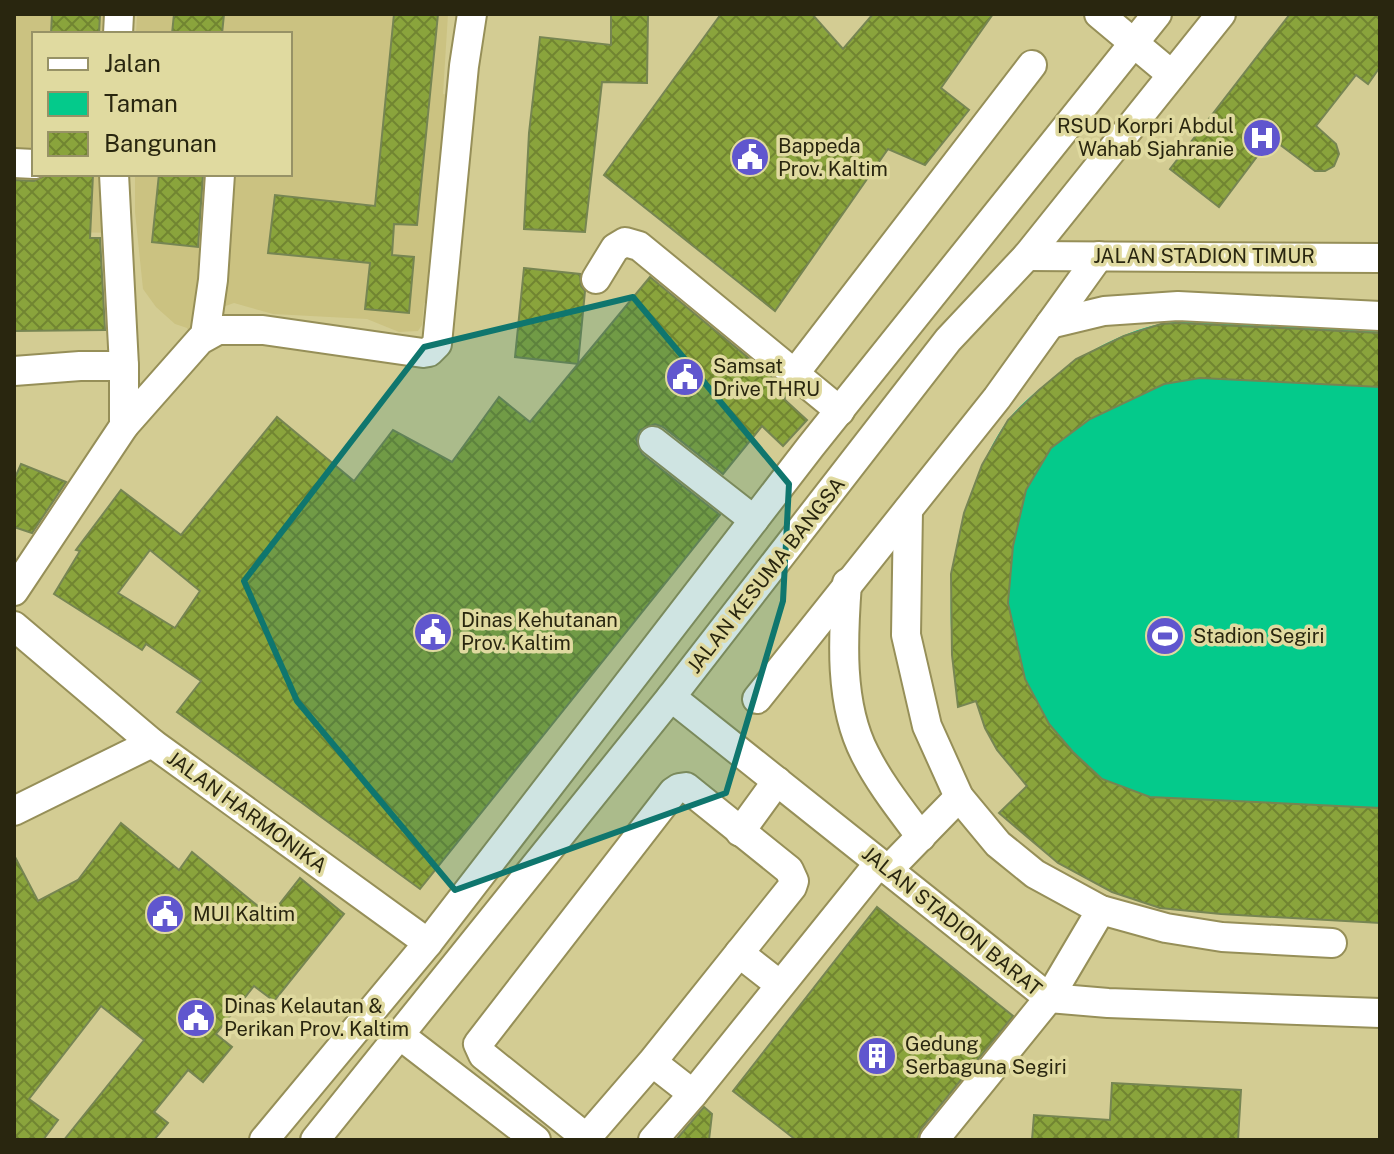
<svg xmlns="http://www.w3.org/2000/svg" width="1394" height="1154" font-family="'Public Sans',sans-serif">
<style>
.built{fill:#cbc281}
.green{fill:#04ca8b}
.building{fill:url(#building-cross-hatch);stroke:#768552;stroke-width:2;fill-rule:evenodd}
.lines{fill:none;stroke-linecap:round;stroke-linejoin:round}
.minor-casing{stroke:#968f58;stroke-width:32}
.minor{stroke:#fff;stroke-width:28}
.marked{fill:#0f766e;fill-opacity:0.2;stroke:#0f766e;stroke-width:6;stroke-linejoin:round}
.labels{text-anchor:middle;dominant-baseline:central;stroke-width:7;stroke-linejoin:round;paint-order:stroke}
.poi-label{font-size:20px;fill:#29260f;stroke:#e0daa0;text-anchor:start}
.street-label{font-size:20px;fill:#29260f;stroke:#e0daa0}
</style>
<defs>
<pattern id="building-cross-hatch" width="8" height="8" patternUnits="userSpaceOnUse" patternTransform="scale(2)"><rect width="8" height="8" fill="#8aa43c"/><path d="M0 0l8 8M0 8l8-8" fill="none" stroke="#718531"/></pattern>
</defs>
<rect width="100%" height="100%" fill="#d3cc93"/>
<g class="built">
<path d="M14 14H110V34H34V174H101L110 233 14 230Z"/>
<path d="M137 14H448L443 94 455 96 445 159 440 163 430 272 436 276V304L424 303 422 325 418 331 399 332 367 319 273 314 234 303 217 309 194 340 187 328 175 324 156 307 143 289 135 212V174H290V34H136Z"/>
</g>
<path class="green" d="M1252 318 1380 327V923L1221 914 1160 908 1112 892 1058 863 999 813 1027 786C1000 754 990 741 976 701L958 707C948 625 944 564 974 485 983 463 994 439 1008 420 1021 403 1041 388 1057 375 1087 351 1128 329 1166 323 1194 318 1224 320 1252 318Z"/>
<g class="building">
<path d="M52 14H100L99 34H51Z"/>
<path d="M174 14H224L222 34H172Z"/>
<path d="M394 14H438L417 225 394 224 392 255 414 257 409 313 365 309 370 263 268 253 275 195 375 206Z"/>
<path d="M611 14H648L647 83 602 82 585 232 524 229 529 133 540 37 611 45Z"/>
<path d="M721 14H812L843 49 873 14H993L941 88 969 110 925 165 888 149 775 311 604 175Z"/>
<path d="M1290 14H1380V67L1368 84 1356 75 1316 126 1336 144 1339 154 1334 166 1325 171H1315L1271 138 1219 207 1170 169Z"/>
<path d="M48 174H93L90 238H100L105 330 14 331V180L34 181Z"/>
<path d="M159 174H203L198 247 152 242Z"/>
<path d="M524 268 580 274 581 286 585 291 578 364 515 357Z"/>
<path d="M650 277 790 392 784 399 807 420 783 446 762 426 723 474 663 427 655 424 640 430 636 439 642 454 720 515 420 889 177 712 201 681 146 644 142 650 54 594 80 551 76 550 121 490 181 535 277 417 354 481 393 430 452 462 499 397 530 422ZM150 550 200 591 175 628 118 593Z"/>
<path d="M1178 323 1380 333V387L1200 378 1164 384 1090 419 1051 448 1026 490 1013 546 1008 603 1025 679 1049 724 1073 752 1102 779 1150 797 1380 808V923L1221 914 1160 908 1112 892 1058 863 999 813 1027 786 997 750 985 728 976 701 958 707 952 655 951 574 964 513 982 465 1008 420 1039 390 1076 359 1124 336 1161 324Z"/>
<path d="M21 464 66 482 32 533 14 527V480Z"/>
<path d="M121 823 179 870 192 852 270 916 300 878 344 914 274 1001 254 986 216 1034 232 1047 203 1082 188 1070 154 1112 168 1123 154 1140H64L144 1040 101 1006 29 1099 58 1120 43 1140H14V855L38 901 78 880Z"/>
<path d="M877 907 1013 1016 921 1129 917 1140H796L733 1091Z"/>
<path d="M1112 1083 1241 1090 1238 1140H1032L1034 1115 1110 1120Z"/>
<path d="M704 1107 712 1114 709 1140H676Z"/>
</g>
<g class="lines">
<defs>
<g id="minor">
<path d="M1099 14 1172 75"/>
<path d="M118 34 119 14"/>
<path d="M14 163 34 164"/>
<path d="M1027 256 1380 258"/>
<path d="M596 279 615 248 625 242 639 246 840 411"/>
<path d="M1050 324 1104 311 1178 306 1380 316"/>
<path d="M205 335 213 280 220 174"/>
<path d="M14 371 80 366H124"/>
<path d="M795 373 1032 65"/>
<path d="M124 426 200 340 218 330H263L423 353 429 352 437 344 464 66 472 14"/>
<path d="M653 441 754 520"/>
<path d="M908 510 906 635 927 726 959 797 998 844 1035 874 1101 910 1166 928 1222 937 1332 943"/>
<path d="M847 583C843 637 839 704 865 754 880 784 901 810 921 837"/>
<path d="M14 591 124 426V366L114 174"/>
<path d="M14 626 152 743"/>
<path d="M671 697 1049 998 1108 1003 1380 1013"/>
<path d="M757 699 997 398 1099 256"/>
<path d="M14 811 152 743 428 943"/>
<path d="M740 832 777 781"/>
<path d="M888 870 959 797"/>
<path d="M739 953 780 985"/>
<path d="M401 1036 536 1140"/>
<path d="M652 1062 792 887 794 881 789 870 686 787 679 788 673 792 478 1044 483 1055 584 1136 589 1135 652 1062 693 1094"/>
<path d="M264 1140 428 943 811 446 1157 14"/>
<path d="M315 1140 671 697 948 340 1027 256 1221 14"/>
<path d="M653 1140 693 1094 879 863"/>
<path d="M934 1140 1049 998 1101 910"/>
</g>
</defs>
<use href="#minor" class="minor-casing"/>
<use href="#minor" class="minor"/>
</g>
<path class="marked" d="M633 297 789 484 783 601 726 793 455 890 297 701 244 581 424 347Z"/>
<defs>
<symbol id="hospital-disc" viewBox="-11 -11 22 22"><circle r="9.5" fill="#6056ce" stroke="#e0daa0"/><path d="M-5-5h3v3.5h4V-5h3V5h-3V1.5h-4V5h-3Z" fill="#fff"/></symbol>
<symbol id="civic-disc" viewBox="-11 -11 22 22"><circle r="9.5" fill="#6056ce" stroke="#e0daa0"/><path d="M-.6-6.5H3V-4.5H.6V-3L4-1V1h2V6H-6V1h2V-1L-.6-3ZM-1.2 2.5V6h2.4V2.5Z" fill="#fff"/></symbol>
<symbol id="stadium-disc" viewBox="-11 -11 22 22"><circle r="9.5" fill="#6056ce" stroke="#e0daa0"/><path d="M0-5a6.5 5 0 1 0 0 10a6.5 5 0 1 0 0-10ZM-3.5-1.8h7v3.6h-7Z" fill="#fff"/></symbol>
<symbol id="building-disc" viewBox="-11 -11 22 22"><circle r="9.5" fill="#6056ce" stroke="#e0daa0"/><path d="M-4-6H4V6H1V3H-1V6H-4ZM-2.5-4.3h1.7v1.8h-1.7ZM.8-4.3h1.7v1.8H.8ZM-2.5-1h1.7V.8h-1.7ZM.8-1h1.7V.8H.8Z" fill="#fff"/></symbol>
</defs>
<g fill-rule="evenodd">
<use href="#hospital-disc" x="1240" y="116" width="44" height="44"/>
<use href="#civic-disc" x="728" y="135" width="44" height="44"/>
<use href="#civic-disc" x="663" y="355" width="44" height="44"/>
<use href="#civic-disc" x="411" y="610" width="44" height="44"/>
<use href="#stadium-disc" x="1143" y="614" width="44" height="44"/>
<use href="#civic-disc" x="143" y="892" width="44" height="44"/>
<use href="#civic-disc" x="174" y="996" width="44" height="44"/>
<use href="#building-disc" x="855" y="1034" width="44" height="44"/>
</g>
<g class="labels">
<g class="poi-label">
<text x="1234" y="126" text-anchor="end">RSUD Korpri Abdul<tspan x="1234" dy="23">Wahab Sjahranie</tspan></text>
<text x="778" y="146">Bappeda<tspan x="778" dy="23">Prov. Kaltim</tspan></text>
<text x="713" y="366">Samsat<tspan x="713" dy="23">Drive THRU</tspan></text>
<text x="461" y="620">Dinas Kehutanan<tspan x="461" dy="23">Prov. Kaltim</tspan></text>
<text x="1193" y="636">Stadion Segiri</text>
<text x="193" y="914">MUI Kaltim</text>
<text x="224" y="1006">Dinas Kelautan &amp;<tspan x="224" dy="23">Perikan Prov. Kaltim</tspan></text>
<text x="905" y="1044">Gedung<tspan x="905" dy="23">Serbaguna Segiri</tspan></text>
</g>
<g class="street-label">
<text x="1204" y="256">JALAN STADION TIMUR</text>
<text transform="translate(766 575) rotate(-52)">JALAN KESUMA BANGSA</text>
<text transform="translate(247 812) rotate(36)">JALAN HARMONIKA</text>
<text transform="translate(952 921) rotate(39)">JALAN STADION BARAT</text>
</g>
</g>
<rect width="1394" height="1154" fill="none" stroke="#29260f" stroke-width="32"/>
<rect x="32" y="32" width="260" height="144" fill="#e0daa0" stroke="#979266" stroke-width="2"/>
<rect x="48" y="58" width="40" height="12" fill="#ffffff" stroke="#979266" stroke-width="2"/>
<text x="104" y="72" font-size="24" fill="#29260f">Jalan</text>
<rect x="48" y="92" width="40" height="24" fill="#04ca8b" stroke="#979266" stroke-width="2"/>
<text x="104" y="112" font-size="24" fill="#29260f">Taman</text>
<rect x="48" y="132" width="40" height="24" fill="url(#building-cross-hatch)" stroke="#979266" stroke-width="2"/>
<text x="104" y="152" font-size="24" fill="#29260f">Bangunan</text>
</svg>
